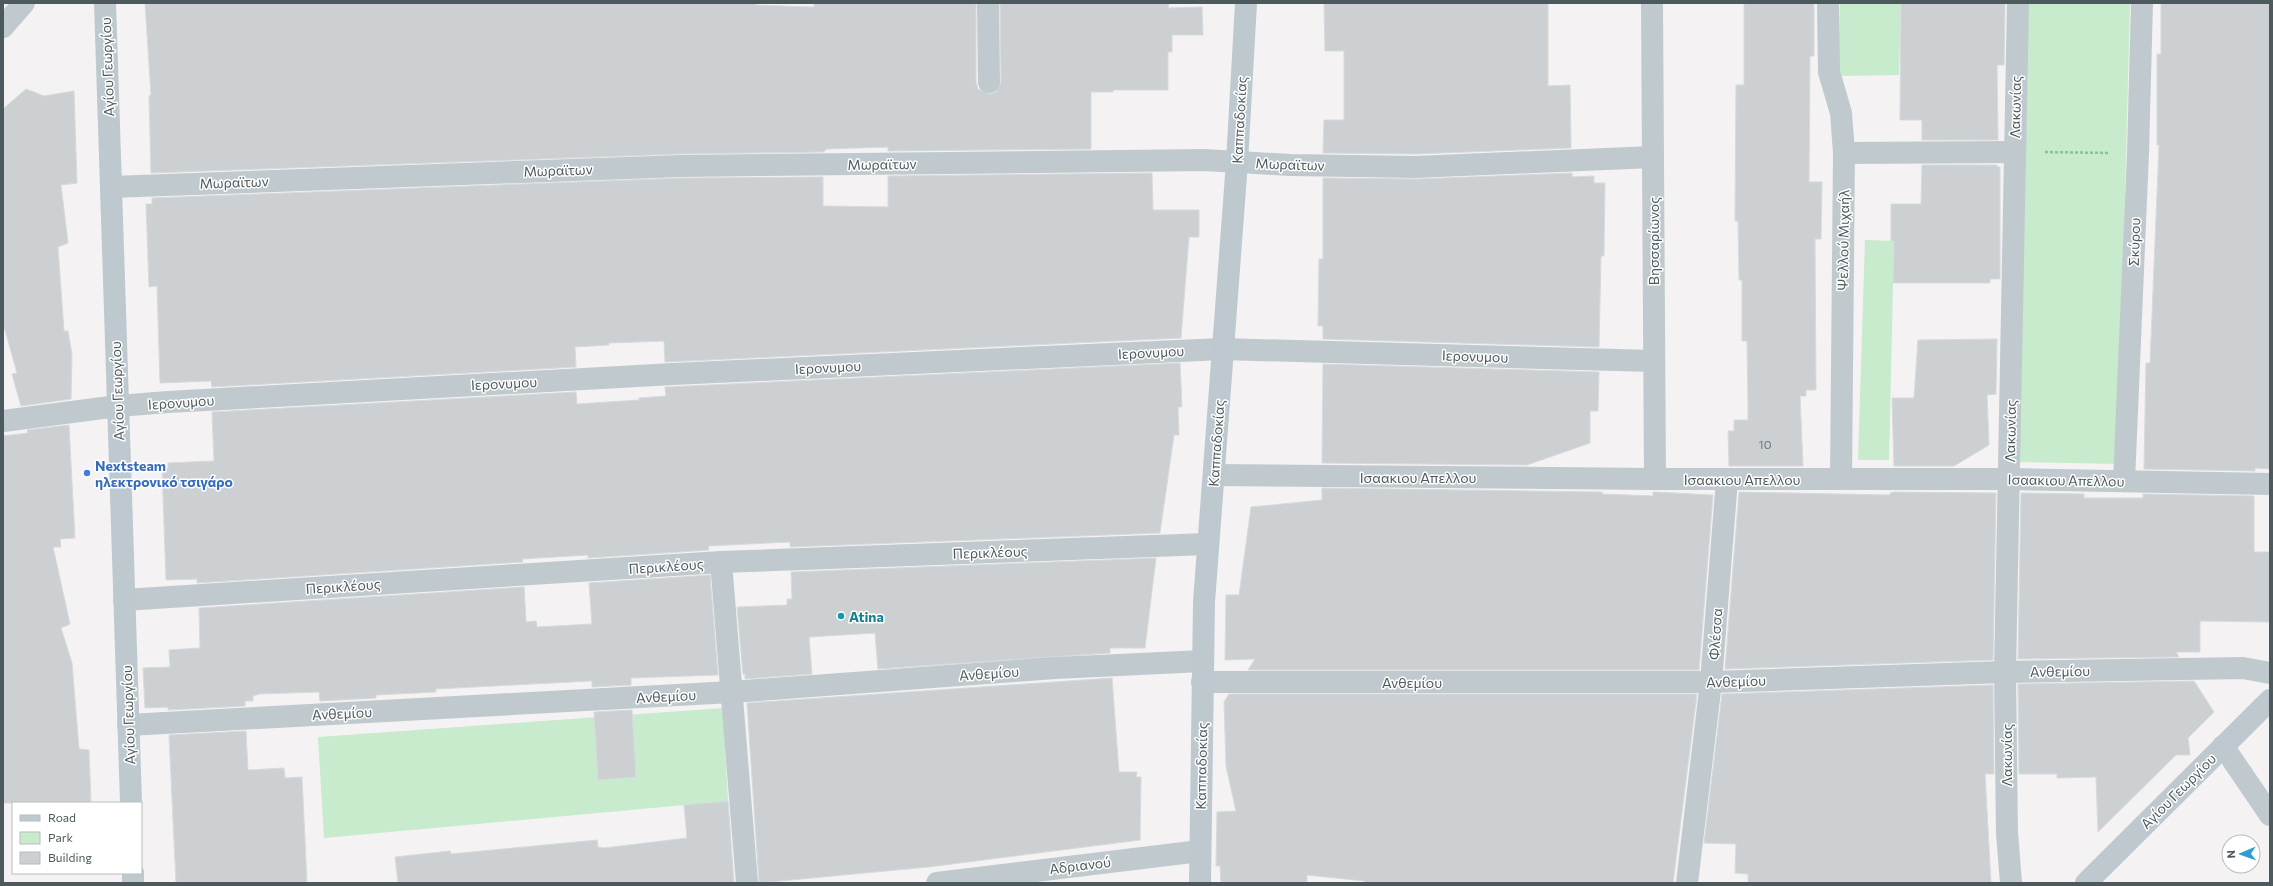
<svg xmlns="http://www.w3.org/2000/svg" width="2273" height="886" font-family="Commissioner,sans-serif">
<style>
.green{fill:#c7ebcc}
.building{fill:#cdd0d3;stroke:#d7dadc}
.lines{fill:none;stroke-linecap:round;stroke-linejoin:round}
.path{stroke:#83c594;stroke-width:2.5;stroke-dasharray:3 2;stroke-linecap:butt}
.street{stroke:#c0c9cd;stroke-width:22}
.secondary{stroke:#bdc9ce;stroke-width:22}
.shop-dot{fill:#3f7fe0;stroke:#fff;stroke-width:1.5}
.culture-dot{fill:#0f9aa8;stroke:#fff;stroke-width:1.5}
.labels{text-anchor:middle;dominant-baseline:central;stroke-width:3;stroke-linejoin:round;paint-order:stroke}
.number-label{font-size:12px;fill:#6c777a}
.street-label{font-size:14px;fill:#4c595d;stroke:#fff}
.shop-label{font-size:14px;font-weight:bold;fill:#366cbe;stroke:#fff;text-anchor:start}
.culture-label{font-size:14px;font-weight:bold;fill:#0d838f;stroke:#fff;text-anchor:start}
</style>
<rect width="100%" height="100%" fill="#f4f2f3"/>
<g class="green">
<path d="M1840 3H1901L1899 75 1838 76Z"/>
<path d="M2027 3H2130L2118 464 2017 462Z"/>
<path d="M1865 240 1894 241 1889 460H1858Z"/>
<path d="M723 708 728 801 324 838 318 737Z"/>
</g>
<g class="building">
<path d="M145 3H756V5L814 7V3H976V82L978 89 989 94 996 92 1001 82 1000 3H1169L1168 8 1202 7 1203 35H1172V52H1168V90H1113V92H1091V149L888 151V147L827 149 823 152 681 154 151 173 149 96 151 95Z"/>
<path d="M1324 3H1548V86L1570 85 1571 148 1416 154 1323 153 1324 120H1344V51H1325Z"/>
<path d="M1744 3H1814V56H1810L1809 182H1822L1821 239H1815L1816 390H1806V396H1800L1803 466H1729L1728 431H1734V420H1748V406L1747 341H1742V280H1739L1738 221H1735L1736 85H1744Z"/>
<path d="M1901 3H2005L2004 65H1997L1998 140H1922V120H1900Z"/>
<path d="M2161 3H2270V469L2255 468V471L2144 469 2146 363H2150L2159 145H2157V54H2161Z"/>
<path d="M26 89 44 96 74 91 77 183 61 185 68 243 58 247 64 331H68L72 355 71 399 21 406 12 374 17 373 3 323V109Z"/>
<path d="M1922 165H1997V167H2000V279H1990V283H1893L1894 241H1891V204H1921Z"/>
<path d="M1152 173 1153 210H1199V237H1189L1181 338 665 362 664 341 609 343V345L575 347 576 367 212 387 211 381 160 383 157 286 149 287 146 204H152V198L681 178 823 177V206L888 207V176Z"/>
<path d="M1572 173V177L1594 176V183H1605L1604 256H1601L1599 347 1323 339V326H1318L1319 259H1323V178L1417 179Z"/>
<path d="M1997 339 1996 394 1987 395 1989 445 1954 466H1894L1892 398H1914L1918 340Z"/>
<path d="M1180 363 1182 407H1178L1179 435H1174L1160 533 790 547V542L708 546 709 550 588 558V555L522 559 523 562 197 583V579L166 580 162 469 168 468V463L214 461 212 412 576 392 577 404 639 400V398L666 396 665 387Z"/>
<path d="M1323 364 1599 372 1598 411H1590V443L1527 465 1322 463Z"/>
<path d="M69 425 75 538 60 539 61 547H53L70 624 61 628 72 663 79 749 89 750 91 803H3V436L28 433 27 430Z"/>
<path d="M1322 488 1602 492V494L1653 496V492L1713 495 1699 670H1248L1255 659 1225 660 1226 595H1239L1251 507 1322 500Z"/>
<path d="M1739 492 1890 495V493L1894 492 1996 493 1993 660 1725 669Z"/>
<path d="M2021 493 2084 494V498H2143V494L2254 496V552H2270V622L2200 621V652H2176L2179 657 2018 659Z"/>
<path d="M1156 558 1145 648H1110V653L878 669 875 633 809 637 812 674 745 679V674H743L737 607 787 605V599H792L791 572Z"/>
<path d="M710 575 718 675 631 678V685L592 687V681L436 689V692L376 695V698L320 701 319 692 259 694 253 696V701H245V706L168 710V707L145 708 143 668 170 667 169 650 200 648 199 608 524 587 526 622 536 621 537 627 592 624 589 583Z"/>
<path d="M1112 678 1119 772H1137L1136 777H1141L1140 840 929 867 759 883 747 703Z"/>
<path d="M2194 681 2214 712 2188 738 2190 755H2176L2098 832 2096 777 2057 778V774H2019L2018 684Z"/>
<path d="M1993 685 1994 774H1985L1991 883H1748V874L1735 873 1736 844 1704 843 1722 694Z"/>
<path d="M1229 694H1697L1673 883H1364V881L1307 875V883H1221L1220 866H1216L1217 812 1236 811 1226 766 1224 702Z"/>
<path d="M632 710 636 777 598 780 594 712Z"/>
<path d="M246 731 248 770 284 768 285 778 302 777 307 883H176L169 735Z"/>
<path d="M728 801 734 883H398L395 857 450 851 451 854 597 840 598 847 604 848 687 838 684 805Z"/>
</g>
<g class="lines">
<path class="path" d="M2045 152 2108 153"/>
<g class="street">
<path d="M988 3 989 82"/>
<path d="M1652 3 1655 479"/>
<path d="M1828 3 1829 72 1841 113 1844 153 1841 479"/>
<path d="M3 27 24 3"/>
<path d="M1844 153 2014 152"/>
<path d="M111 187 681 166 1204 160 1290 165 1416 167 1653 157"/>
<path d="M3 421 118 406 168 402 673 374 1222 349 1654 361"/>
<path d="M1214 475 1655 479H2009L2270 484"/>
<path d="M2124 481 2138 153 2142 3"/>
<path d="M721 562 747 883"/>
<path d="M124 600 721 562 1208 544"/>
<path d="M1202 682H1711L2005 672 2243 668 2270 673"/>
<path d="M128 725 732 692 1055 668 1203 661"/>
<path d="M2223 746 2270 815"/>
<path d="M937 883 1200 851"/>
<path d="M1687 883 1711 682 1727 479"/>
<path d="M2011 883 2007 833 2005 672 2018 3"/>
</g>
<g class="secondary">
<path d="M105 3 131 803"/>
<path d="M133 873V883"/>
<path d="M1200 883 1204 602 1237 162 1246 3"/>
<path d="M2086 883 2270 700"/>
</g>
</g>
<circle class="shop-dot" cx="87" cy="473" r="4"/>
<circle class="culture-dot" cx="841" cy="616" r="4"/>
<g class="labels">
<g class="number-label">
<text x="1765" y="444">10</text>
</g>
<g class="street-label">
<text transform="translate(107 67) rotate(-92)">Αγίου Γεωργίου</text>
<text transform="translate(2015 107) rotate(-89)">Λακωνίας</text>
<text transform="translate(1239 120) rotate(-87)">Καππαδοκίας</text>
<text transform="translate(882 164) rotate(-1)">Μωραϊτων</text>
<text transform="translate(1290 164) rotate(2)">Μωραϊτων</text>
<text transform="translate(558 170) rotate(-2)">Μωραϊτων</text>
<text transform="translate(234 182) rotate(-2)">Μωραϊτων</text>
<text transform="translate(1843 240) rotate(-89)">Ψελλού Μιχαήλ</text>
<text transform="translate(1653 241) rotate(-90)">Βησσαρίωνος</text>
<text transform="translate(2134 242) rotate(-88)">Σκύρου</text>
<text transform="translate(1151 352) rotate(-3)">Ιερονυμου</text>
<text transform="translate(1475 356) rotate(2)">Ιερονυμου</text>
<text transform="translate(828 367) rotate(-3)">Ιερονυμου</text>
<text transform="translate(504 383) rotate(-3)">Ιερονυμου</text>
<text transform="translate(117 391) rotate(-92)">Αγίου Γεωργίου</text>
<text transform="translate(181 402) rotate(-4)">Ιερονυμου</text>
<text transform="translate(2010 431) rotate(-89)">Λακωνίας</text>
<text transform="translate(1216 443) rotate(-86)">Καππαδοκίας</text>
<text x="1418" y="477">Ισαακιου Απελλου</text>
<text x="1742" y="479">Ισαακιου Απελλου</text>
<text transform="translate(2066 480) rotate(1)">Ισαακιου Απελλου</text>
<text transform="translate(990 552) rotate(-2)">Περικλέους</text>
<text transform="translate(666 566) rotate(-4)">Περικλέους</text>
<text transform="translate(343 586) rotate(-4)">Περικλέους</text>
<text transform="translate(1715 634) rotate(-86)">Φλέσσα</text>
<text transform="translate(2060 671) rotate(-1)">Ανθεμίου</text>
<text transform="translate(989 673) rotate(-4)">Ανθεμίου</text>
<text transform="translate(1736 681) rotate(-2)">Ανθεμίου</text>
<text x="1412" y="682">Ανθεμίου</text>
<text transform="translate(666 696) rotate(-3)">Ανθεμίου</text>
<text transform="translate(342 713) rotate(-3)">Ανθεμίου</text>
<text transform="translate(128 715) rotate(-92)">Αγίου Γεωργίου</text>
<text transform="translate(2006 755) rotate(-90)">Λακωνίας</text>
<text transform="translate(1201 766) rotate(-89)">Καππαδοκίας</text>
<text transform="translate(2178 791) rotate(-45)">Αγίου Γεωργίου</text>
<text transform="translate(1080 865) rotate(-7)">Αδριανού</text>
</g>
<g class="shop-label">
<text x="95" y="465">Nextsteam<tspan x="95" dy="16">ηλεκτρονικό τσιγάρο</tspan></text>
</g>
<g class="culture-label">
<text x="849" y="616">Atina</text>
</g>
</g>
<rect width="2273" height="886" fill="none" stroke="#4c595d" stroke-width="8"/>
<rect x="12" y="802" width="130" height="72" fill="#ffffff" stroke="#b7bdbe"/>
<rect x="20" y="815" width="20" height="6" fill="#bdc9ce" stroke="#b7bdbe"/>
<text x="48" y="822" font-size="12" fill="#4c595d">Road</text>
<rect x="20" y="832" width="20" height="12" fill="#c7ebcc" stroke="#b7bdbe"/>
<text x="48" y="842" font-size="12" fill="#4c595d">Park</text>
<rect x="20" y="852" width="20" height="12" fill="#cdd0d3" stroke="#b7bdbe"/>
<text x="48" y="862" font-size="12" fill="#4c595d">Building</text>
<g transform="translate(2241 854) rotate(268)"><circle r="19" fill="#ffffff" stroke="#b7bdbe"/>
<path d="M0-3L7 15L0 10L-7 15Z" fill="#319dd0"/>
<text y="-6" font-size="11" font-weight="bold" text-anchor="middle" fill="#4c595d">N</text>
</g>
</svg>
